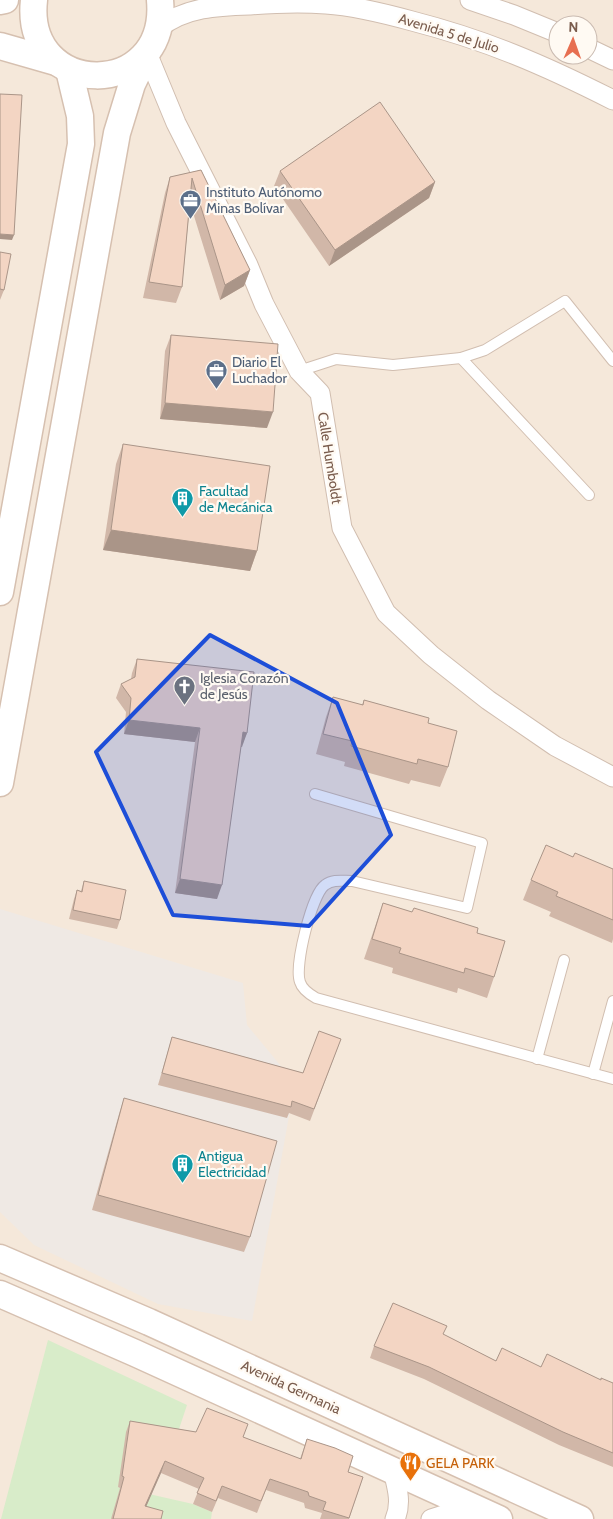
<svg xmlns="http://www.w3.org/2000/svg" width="613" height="1519" font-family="Cabin,sans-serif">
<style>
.residential{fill:#f5e8da;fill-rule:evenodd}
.industrial{fill:#efe9e4}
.green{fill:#d8ecc9}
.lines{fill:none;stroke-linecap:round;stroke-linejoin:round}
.lane-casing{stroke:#d1beb0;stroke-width:12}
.street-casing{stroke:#d1beb0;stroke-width:21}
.secondary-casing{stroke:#d6c0b0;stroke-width:29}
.lane{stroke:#fff;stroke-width:10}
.street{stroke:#fff;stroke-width:19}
.secondary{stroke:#fff;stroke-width:26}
.wall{fill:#d1b7a8}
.shaded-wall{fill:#aa9588}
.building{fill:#f3d5c3;stroke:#aa9588}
.marked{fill:#1d4ed8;fill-opacity:0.2;stroke:#1d4ed8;stroke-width:4;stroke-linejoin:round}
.labels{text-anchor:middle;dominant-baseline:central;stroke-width:4.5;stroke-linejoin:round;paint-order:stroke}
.street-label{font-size:14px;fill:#7a5c4d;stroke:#fffaf3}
.service-label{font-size:14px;fill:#4e5e75;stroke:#fffaf3;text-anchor:start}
.culture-label{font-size:14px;fill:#0d838f;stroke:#fffaf3;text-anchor:start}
.worship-label{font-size:14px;fill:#5b616d;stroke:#fffaf3;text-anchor:start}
.food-label{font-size:14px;fill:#c56008;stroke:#fffaf3;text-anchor:start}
</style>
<rect width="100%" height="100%" fill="#fdf6ec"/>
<path class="residential" d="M0 0H613V1519H0ZM558 25H588V55H558Z"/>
<path class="industrial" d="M0 909 243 983 247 1025 295 1083 252 1321 158 1304 34 1245 0 1212Z"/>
<path class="green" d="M48 1340 187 1405 175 1441 118 1487 193 1504 212 1512 211 1519H1Z"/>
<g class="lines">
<defs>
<g id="lane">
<path d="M461 358 589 495"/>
<path d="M299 371 336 359 393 365 461 358 485 350 565 301 613 361"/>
<path d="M315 794 482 843 467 908 352 881C342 881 333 879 325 885 312 894 294 966 300 982 302 989 309 994 316 998L613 1079"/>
<path d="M537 1059 564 960"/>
<path d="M593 1074 613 1001"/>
</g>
<g id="street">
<path d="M470 0 514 15 558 33"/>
<path d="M159 28C185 7 218 6 250 5 275 3 300 2 326 4 355 6 383 13 412 21 486 40 544 65 613 100"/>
<path d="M588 48 613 60"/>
<path d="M147 53 176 123 248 265 264 304 299 371 320 393 342 528 386 613 431 655 488 700 555 746 613 777"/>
<path d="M393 1471C397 1487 402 1503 395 1519"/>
<path d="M431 1519 453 1512H478"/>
</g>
<g id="secondary">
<path d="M34 0C23 99 169 102 160 0"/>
<path d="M0 1 5 0"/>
<path d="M0 46 56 62"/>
<path d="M0 592 81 144 80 116 69 70"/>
<path d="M0 783 117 133 132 84 147 53"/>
<path d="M0 1258 149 1322 580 1519"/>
<path d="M0 1294 135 1353 499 1519"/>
</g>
</defs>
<use href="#lane" class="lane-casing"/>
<use href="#street" class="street-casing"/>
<use href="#secondary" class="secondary-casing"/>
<use href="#lane" class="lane"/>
<use href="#street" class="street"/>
<use href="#secondary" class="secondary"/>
</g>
<g class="wall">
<path d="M201 170 250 270 244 286 220 300 190 203 182 287 176 303 143 298 165 193 170 177Z"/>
<path d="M280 171 435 182 429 198 329 266 274 186Z"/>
<path d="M0 252 4 290 0 300Z"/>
<path d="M171 335 267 428 160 419 165 351Z"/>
<path d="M123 444 257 551 250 571 103 550 116 464Z"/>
<path d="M137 659 247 733 241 747 217 899 175 893 195 742 124 734 126 712 116 698 121 684 131 679 132 673Z"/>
<path d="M333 697 362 705 364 700 428 723 448 767 440 787 411 780 409 784 344 766 345 762 316 754 326 717Z"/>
<path d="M573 857 613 869V939L612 943 549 916 551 912 523 900 531 880Z"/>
<path d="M84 881 120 920 117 929 69 919 74 899 77 890 81 891Z"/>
<path d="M383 903 477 933 494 977 487 998 458 988 457 993 392 973 393 968 364 959Z"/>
<path d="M172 1037 303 1073 341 1039 310 1121 289 1113 287 1118 158 1085Z"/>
<path d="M124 1098 250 1237 244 1252 92 1210 119 1114Z"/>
<path d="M444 1335 496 1361 541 1367 613 1383V1467L559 1445 424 1379 370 1358 374 1346Z"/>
<path d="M130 1421 196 1432 243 1437 300 1459 307 1439 348 1472 363 1477 349 1519H320L322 1513 305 1508 304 1503 266 1490 257 1513 218 1498 212 1512 193 1504 199 1489 161 1473 146 1507 161 1519H111L120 1488 118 1487 126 1432Z"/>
</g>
<g class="shaded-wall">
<path d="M435 182 429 198 329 266 335 250Z"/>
<path d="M0 234 14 235 12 240 0 239Z"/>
<path d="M250 270 244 286 220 300 225 285Z"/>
<path d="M165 403 273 412 267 428 160 419Z"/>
<path d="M111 530 257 551 250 571 103 550Z"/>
<path d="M129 720 200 728 195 742 124 734Z"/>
<path d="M243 732 247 733 242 747 238 746Z"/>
<path d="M180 879 222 885 217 899 175 893Z"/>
<path d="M165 1461 161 1473 141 1518 145 1506Z"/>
</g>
<g class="building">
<path d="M0 94 22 95 14 235 0 234Z"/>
<path d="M380 102 435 182 335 250 280 171Z"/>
<path d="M201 170 250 270 225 285 192 178 182 287 149 282 170 177Z"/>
<path d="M0 252 11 254 4 290 0 289Z"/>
<path d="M171 335 278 344 273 412 165 403Z"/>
<path d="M123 444 270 466 257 551 111 530Z"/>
<path d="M137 659 254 672 247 733 243 732 222 885 180 879 200 728 129 720 131 698 121 684 135 677Z"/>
<path d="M333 697 363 705 364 700 429 718 428 723 457 731 448 767 418 759 417 764 351 746 352 741 323 734Z"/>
<path d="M546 845 573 857 575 853 613 869V920L556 896 558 892 531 880Z"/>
<path d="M84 881 126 890 120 920 73 910 77 890 82 892Z"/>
<path d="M383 903 412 912 414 908 478 928 477 933 505 941 494 977 465 968 464 973 399 953 401 948 372 939Z"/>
<path d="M319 1031 341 1039 314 1109 292 1101 291 1107 162 1073 172 1037 303 1073Z"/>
<path d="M124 1098 277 1141 250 1237 98 1195Z"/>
<path d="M393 1303 447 1326 443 1334 496 1361 502 1348 541 1367 547 1354 601 1380V1378L613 1383V1453L563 1432 429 1367 374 1346Z"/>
<path d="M207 1408 248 1424 243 1437 301 1459 307 1439 335 1448 353 1456 348 1472 363 1477 349 1518 323 1510 326 1502 309 1496 308 1492 270 1479 261 1501 222 1486 216 1501 197 1493 204 1478 165 1461 145 1506 163 1511 161 1519H113L124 1477 122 1476 130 1421 196 1432Z"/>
</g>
<path class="marked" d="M210 635 337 703 391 835 309 926 173 915 96 752Z"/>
<defs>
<symbol id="office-pin" viewBox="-11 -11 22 30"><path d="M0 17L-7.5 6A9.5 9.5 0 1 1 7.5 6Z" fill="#5c6f8a" stroke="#fffaf3"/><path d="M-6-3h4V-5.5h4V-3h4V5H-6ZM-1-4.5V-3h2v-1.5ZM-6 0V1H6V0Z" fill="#fff"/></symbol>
<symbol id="building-pin" viewBox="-11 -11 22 30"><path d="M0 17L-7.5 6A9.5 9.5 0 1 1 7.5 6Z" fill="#0f9aa8" stroke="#fffaf3"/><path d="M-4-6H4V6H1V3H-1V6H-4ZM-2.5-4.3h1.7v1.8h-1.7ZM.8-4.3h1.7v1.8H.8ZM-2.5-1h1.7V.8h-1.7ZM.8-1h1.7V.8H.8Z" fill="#fff"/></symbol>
<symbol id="church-pin" viewBox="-11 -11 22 30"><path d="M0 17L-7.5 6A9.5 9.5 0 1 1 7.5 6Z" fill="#6b7280" stroke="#fffaf3"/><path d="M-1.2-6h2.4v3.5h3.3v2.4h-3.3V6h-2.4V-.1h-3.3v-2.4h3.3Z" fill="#fff"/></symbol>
<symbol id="restaurant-pin" viewBox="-11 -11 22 30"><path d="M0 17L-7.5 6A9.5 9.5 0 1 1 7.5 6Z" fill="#e8710a" stroke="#fffaf3"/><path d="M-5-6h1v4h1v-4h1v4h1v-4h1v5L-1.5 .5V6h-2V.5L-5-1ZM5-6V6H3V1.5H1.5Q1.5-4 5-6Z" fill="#fff"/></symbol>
</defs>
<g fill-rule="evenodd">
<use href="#office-pin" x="178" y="188" width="25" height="34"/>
<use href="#office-pin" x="204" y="358" width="25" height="34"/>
<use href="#building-pin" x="170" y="486" width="25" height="34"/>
<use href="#church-pin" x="172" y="674" width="25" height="34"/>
<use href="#building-pin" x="170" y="1152" width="25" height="34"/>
<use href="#restaurant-pin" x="398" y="1450" width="25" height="34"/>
</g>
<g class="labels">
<g class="street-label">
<text transform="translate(449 33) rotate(17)">Avenida 5 de Julio</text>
<text transform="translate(330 458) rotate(81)">Calle Humboldt</text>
<text transform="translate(291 1387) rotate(25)">Avenida Germania</text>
</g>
<g class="service-label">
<text x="206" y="192">Instituto Autónomo<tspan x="206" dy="16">Minas Bolívar</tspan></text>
<text x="232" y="362">Diario El<tspan x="232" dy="16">Luchador</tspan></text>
</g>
<g class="culture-label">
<text x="199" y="491">Facultad<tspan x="199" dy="16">de Mecánica</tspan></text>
<text x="198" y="1156">Antigua<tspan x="198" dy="16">Electricidad</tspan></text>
</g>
<g class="worship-label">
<text x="200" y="678">Iglesia Corazón<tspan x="200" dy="16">de Jesús</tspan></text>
</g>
<g class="food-label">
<text x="426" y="1463">GELA PARK</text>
</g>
</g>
<g transform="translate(573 40) rotate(2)"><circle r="24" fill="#fffaf3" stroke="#cabbb1"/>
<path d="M0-4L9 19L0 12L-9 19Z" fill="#e76f51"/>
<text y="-8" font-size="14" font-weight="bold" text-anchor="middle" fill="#7a5c4d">N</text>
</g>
</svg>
